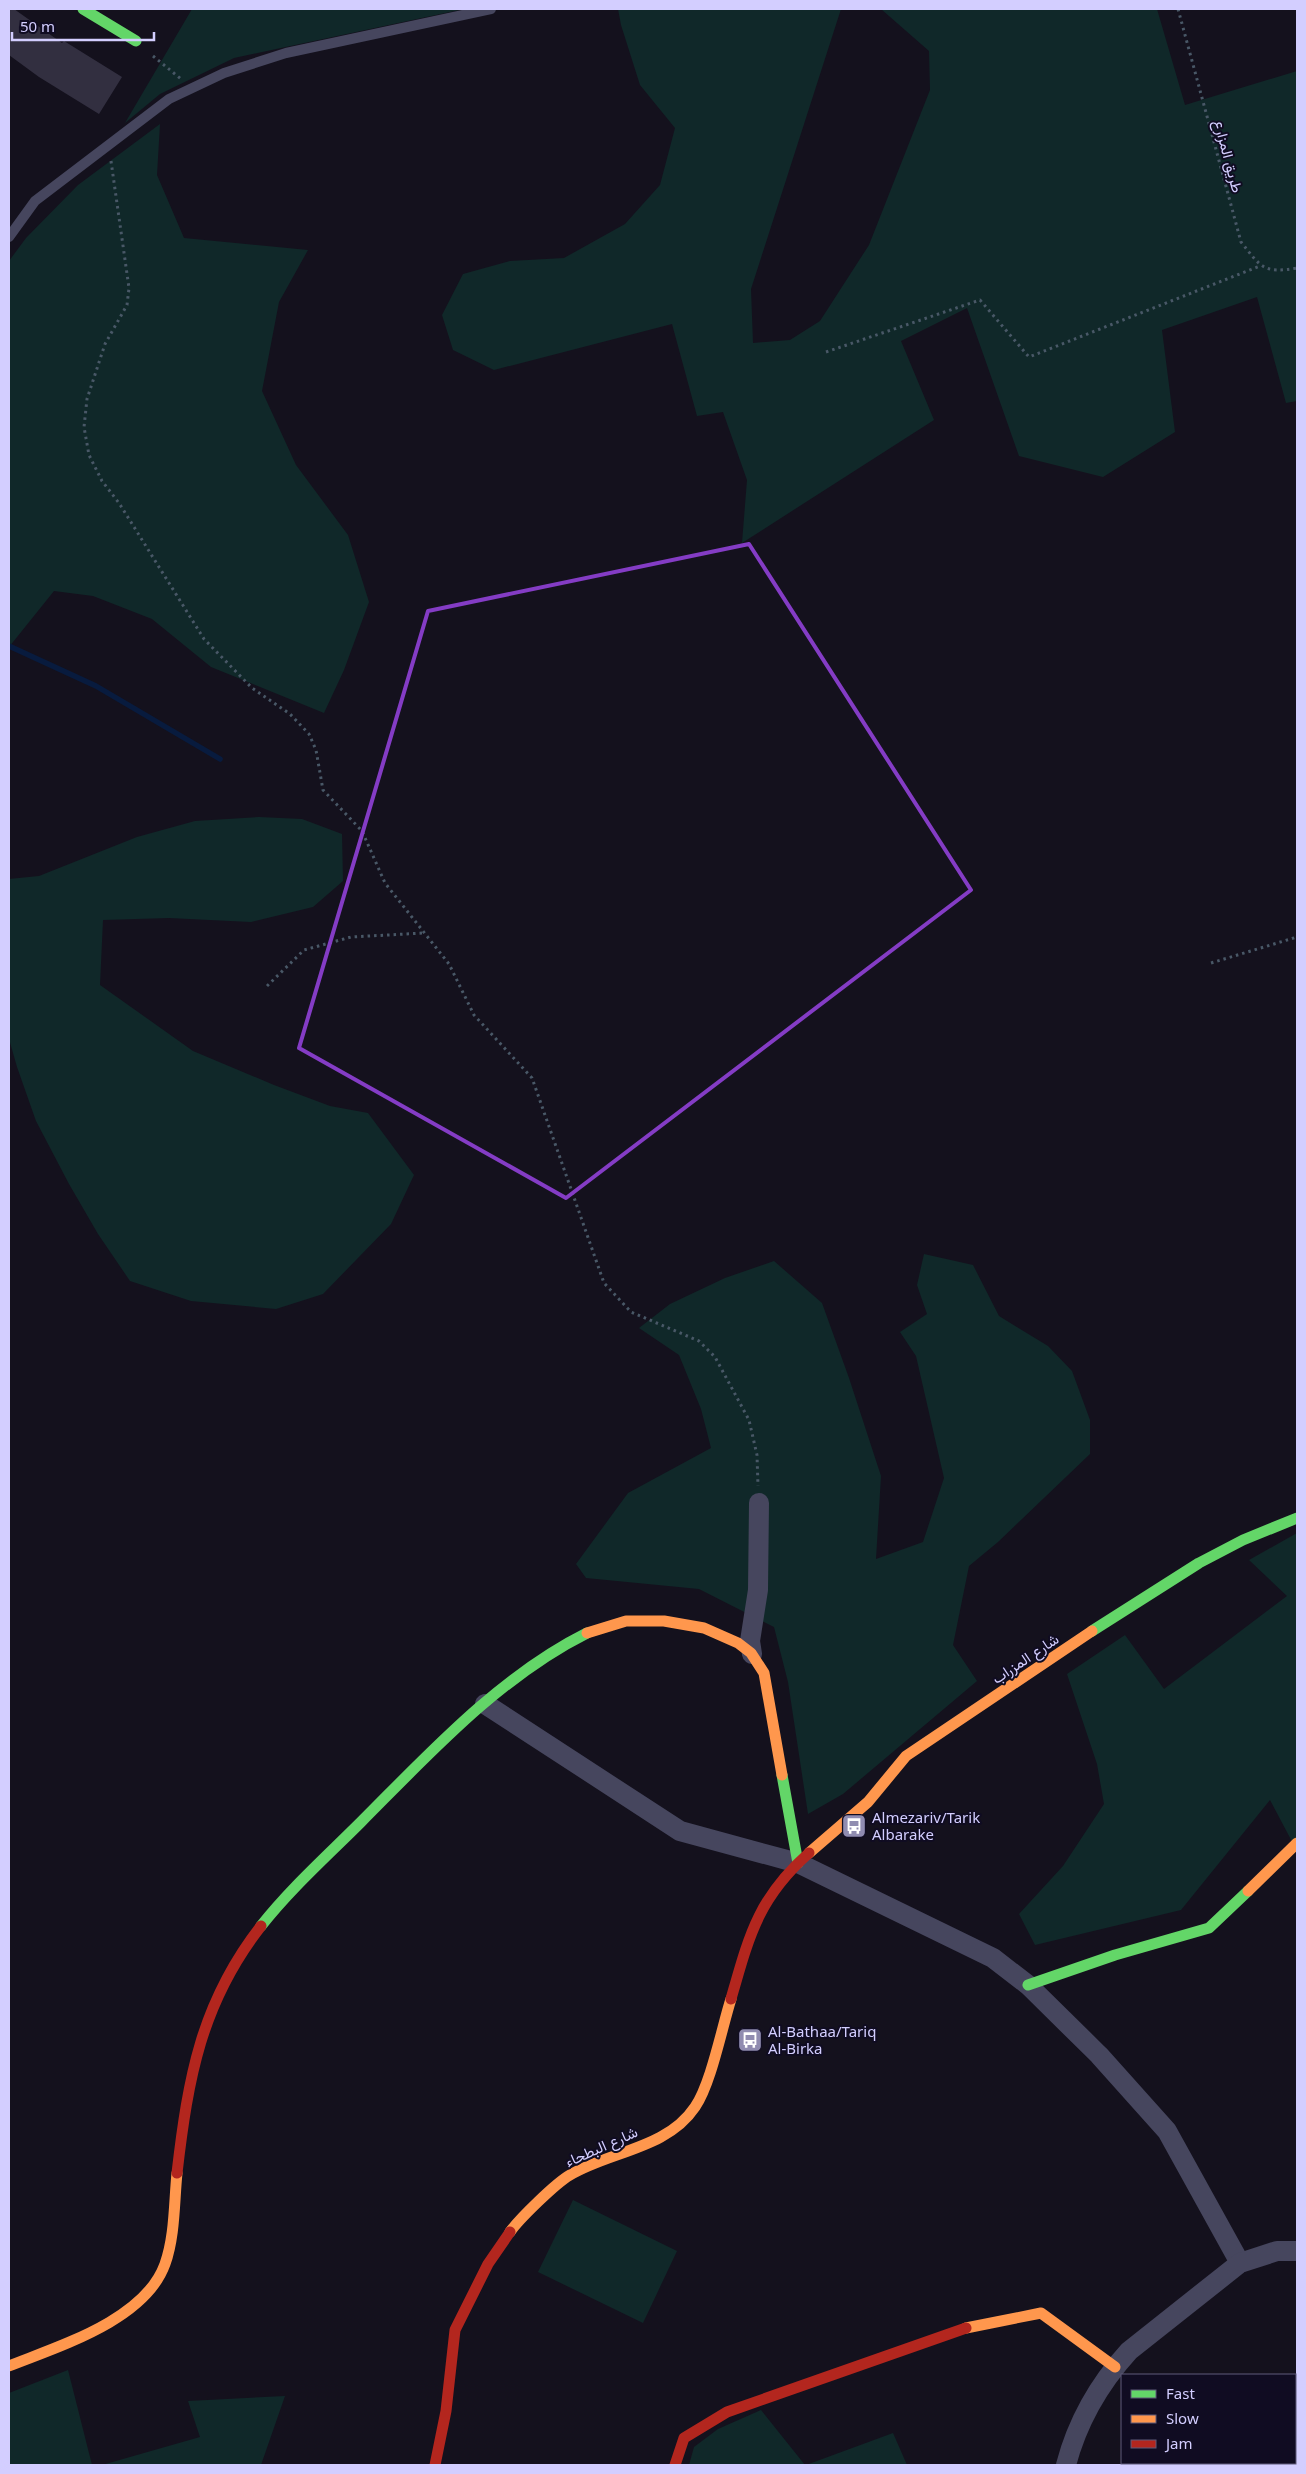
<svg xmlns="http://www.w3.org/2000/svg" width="1306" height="2474" font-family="'Noto Sans',Vazirmatn,sans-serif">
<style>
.green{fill:#102829}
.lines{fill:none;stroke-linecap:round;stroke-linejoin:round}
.stream{stroke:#081b3e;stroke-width:5.5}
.building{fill:#322f40}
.path{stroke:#495867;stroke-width:3;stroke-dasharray:2.5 4;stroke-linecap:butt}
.lane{stroke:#46465e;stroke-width:10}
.street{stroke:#46465e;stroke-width:20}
.fast{stroke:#63d668;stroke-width:11}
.slow{stroke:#ff974d;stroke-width:11}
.jam{stroke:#b3261e;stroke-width:11}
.marked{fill:none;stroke:#843cc5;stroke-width:4;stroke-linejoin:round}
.labels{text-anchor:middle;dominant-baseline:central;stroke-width:4;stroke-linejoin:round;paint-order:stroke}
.street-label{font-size:15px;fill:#d3ceff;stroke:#100c22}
.poi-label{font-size:15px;fill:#d3ceff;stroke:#100c22;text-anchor:start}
</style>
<rect width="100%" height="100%" fill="#14111d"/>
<g class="green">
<path d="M192 9H464L234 58 160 94 125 123Z"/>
<path d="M618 9H841L751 289 753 343 790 340 820 321 869 245 930 90 929 51 881 9H1157L1185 105 1297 71V401L1286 403 1257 297 1162 330 1175 432 1103 477 1019 456 967 308 901 341 934 420 742 543 747 480 723 412 697 416 672 324 494 370 453 350 442 315 463 274 510 261 564 258 625 224 660 185 675 128 640 85 621 25Z"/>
<path d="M160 124 157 175 184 238 308 250 279 302 262 391 296 465 348 535 369 602 344 670 324 713 211 667 152 619 93 596 54 591 9 647V261L26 238 78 185Z"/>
<path d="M259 817 302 819 342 834 343 881 313 907 251 922 169 918 103 920 100 985 193 1051 274 1085 330 1106 368 1113 414 1175 391 1224 323 1294 276 1309 191 1301 130 1281 98 1234 69 1184 36 1121 17 1067 9 1039V879L39 876 137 837 195 821Z"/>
<path d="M924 1254 973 1265 999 1316 1048 1346 1072 1371 1090 1420V1454L998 1542 969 1566 953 1645 977 1681 843 1794 808 1814 788 1682 774 1627 699 1589 586 1578 576 1564 628 1493 711 1448 701 1409 679 1355 639 1328 670 1304 725 1278 774 1261 822 1303 849 1378 881 1476 876 1559 923 1542 944 1478 916 1356 900 1332 927 1314 917 1285Z"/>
<path d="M1297 1533V1851L1270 1800 1181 1910 1035 1945 1019 1914 1063 1866 1104 1804 1097 1764 1067 1674 1125 1635 1164 1689 1287 1596 1249 1560Z"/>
<path d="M573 2200 677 2251 643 2323 538 2272Z"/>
<path d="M68 2370 92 2465H9V2393Z"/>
<path d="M285 2396 261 2465H102L200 2437 188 2401Z"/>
<path d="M761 2410 805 2465H689L694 2447 718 2429Z"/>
<path d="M893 2433 907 2465H806Z"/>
</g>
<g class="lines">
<path class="stream" d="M9 646 96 686 220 759"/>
</g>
<path class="building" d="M9 9H14L62 43 64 41 122 77 99 114 39 77 9 55Z"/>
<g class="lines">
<g class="path">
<path d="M1178 9 1241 242C1261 267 1263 274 1297 268"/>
<path d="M153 56 181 79"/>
<path d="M111 161 129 288 127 305 105 344 87 399 84 427 89 455 102 481 119 503 204 639 252 688 290 714 309 734 316 750 323 790 362 831 385 883 449 964 474 1015 532 1078 604 1283 631 1312 699 1341 715 1357 749 1420 757 1455 758 1486"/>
<path d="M826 352 980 300 1029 357 1260 266"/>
<path d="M1211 963 1297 937"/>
<path d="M267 986 304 950 351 937 424 933"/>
</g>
<path class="lane" d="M9 237 35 201 169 99 224 73 286 53 491 9"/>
<g class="street">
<path d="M752 1654 750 1641 758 1590 759 1503"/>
<path d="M485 1704 680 1831 798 1863 993 1958 1028 1985 1099 2055 1167 2131 1240 2263"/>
<path d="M1066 2465C1077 2423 1099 2384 1129 2351L1240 2263 1277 2251H1297"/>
<path d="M1264 2465 1297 2463"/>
</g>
<g class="fast">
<path d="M83 9 136 41"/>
<path d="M1092 1631 1199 1563 1243 1540 1297 1518"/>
<path d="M782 1775 798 1863"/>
<path d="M261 1926C291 1888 327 1856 361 1822 429 1754 499 1677 587 1633"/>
<path d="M1028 1985 1115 1955 1209 1928 1248 1891"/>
</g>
<g class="slow">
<path d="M587 1633 626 1621H664L704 1628 738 1643 751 1653 764 1673 782 1775"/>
<path d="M809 1853 868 1802 906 1756 1092 1631"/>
<path d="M1248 1891 1297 1843"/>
<path d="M510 2232C519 2219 556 2183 570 2175 610 2151 667 2149 695 2107 711 2084 722 2027 731 1999"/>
<path d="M966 2328 1041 2313 1115 2367"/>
<path d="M9 2366C59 2346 145 2320 165 2264 175 2236 174 2203 177 2173"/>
</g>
<g class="jam">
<path d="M731 1999C749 1936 758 1898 809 1853"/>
<path d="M177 2173C188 2078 201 2003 261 1926"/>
<path d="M435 2465 446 2411 455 2330 488 2264 510 2232"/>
<path d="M675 2465 684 2438 727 2412 966 2328"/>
</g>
</g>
<path class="marked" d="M749 544 971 890 566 1198 299 1048 428 611Z"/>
<defs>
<symbol id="bus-square" viewBox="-11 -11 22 22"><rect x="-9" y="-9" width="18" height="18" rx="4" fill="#908cb0" stroke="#100c22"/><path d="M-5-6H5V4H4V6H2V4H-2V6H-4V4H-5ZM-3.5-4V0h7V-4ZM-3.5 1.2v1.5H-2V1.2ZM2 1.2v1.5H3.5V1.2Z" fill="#fff"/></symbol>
</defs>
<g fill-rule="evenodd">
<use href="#bus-square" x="840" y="1812" width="28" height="28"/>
<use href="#bus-square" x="736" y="2026" width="28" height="28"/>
</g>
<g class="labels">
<g class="street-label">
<text transform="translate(1229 156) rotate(75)">طريق المزارع</text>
<text transform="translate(1025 1658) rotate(-34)">شارع المزراب</text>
<text transform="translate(601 2146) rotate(-24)">شارع البطحاء</text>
</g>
<g class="poi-label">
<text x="872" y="1817">Almezariv/Tarik<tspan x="872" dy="17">Albarake</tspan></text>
<text x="768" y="2031">Al-Bathaa/Tariq<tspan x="768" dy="17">Al-Birka</tspan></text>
</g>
</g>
<rect width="1306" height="2474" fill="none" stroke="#d3ceff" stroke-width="20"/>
<rect x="1121" y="2374" width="175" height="90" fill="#100c22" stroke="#5e5a7a"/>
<rect x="1131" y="2390" width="25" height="8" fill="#63d668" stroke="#5e5a7a"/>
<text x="1166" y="2399" font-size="15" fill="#d3ceff">Fast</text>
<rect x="1131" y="2415" width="25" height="8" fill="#ff974d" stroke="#5e5a7a"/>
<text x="1166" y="2424" font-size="15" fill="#d3ceff">Slow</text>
<rect x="1131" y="2440" width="25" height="8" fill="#b3261e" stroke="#5e5a7a"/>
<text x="1166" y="2449" font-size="15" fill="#d3ceff">Jam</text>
<path d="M12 32v8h142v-8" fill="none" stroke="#d3ceff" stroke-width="2.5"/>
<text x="20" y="32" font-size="15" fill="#d3ceff" stroke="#100c22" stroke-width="4" paint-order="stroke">50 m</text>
</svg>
